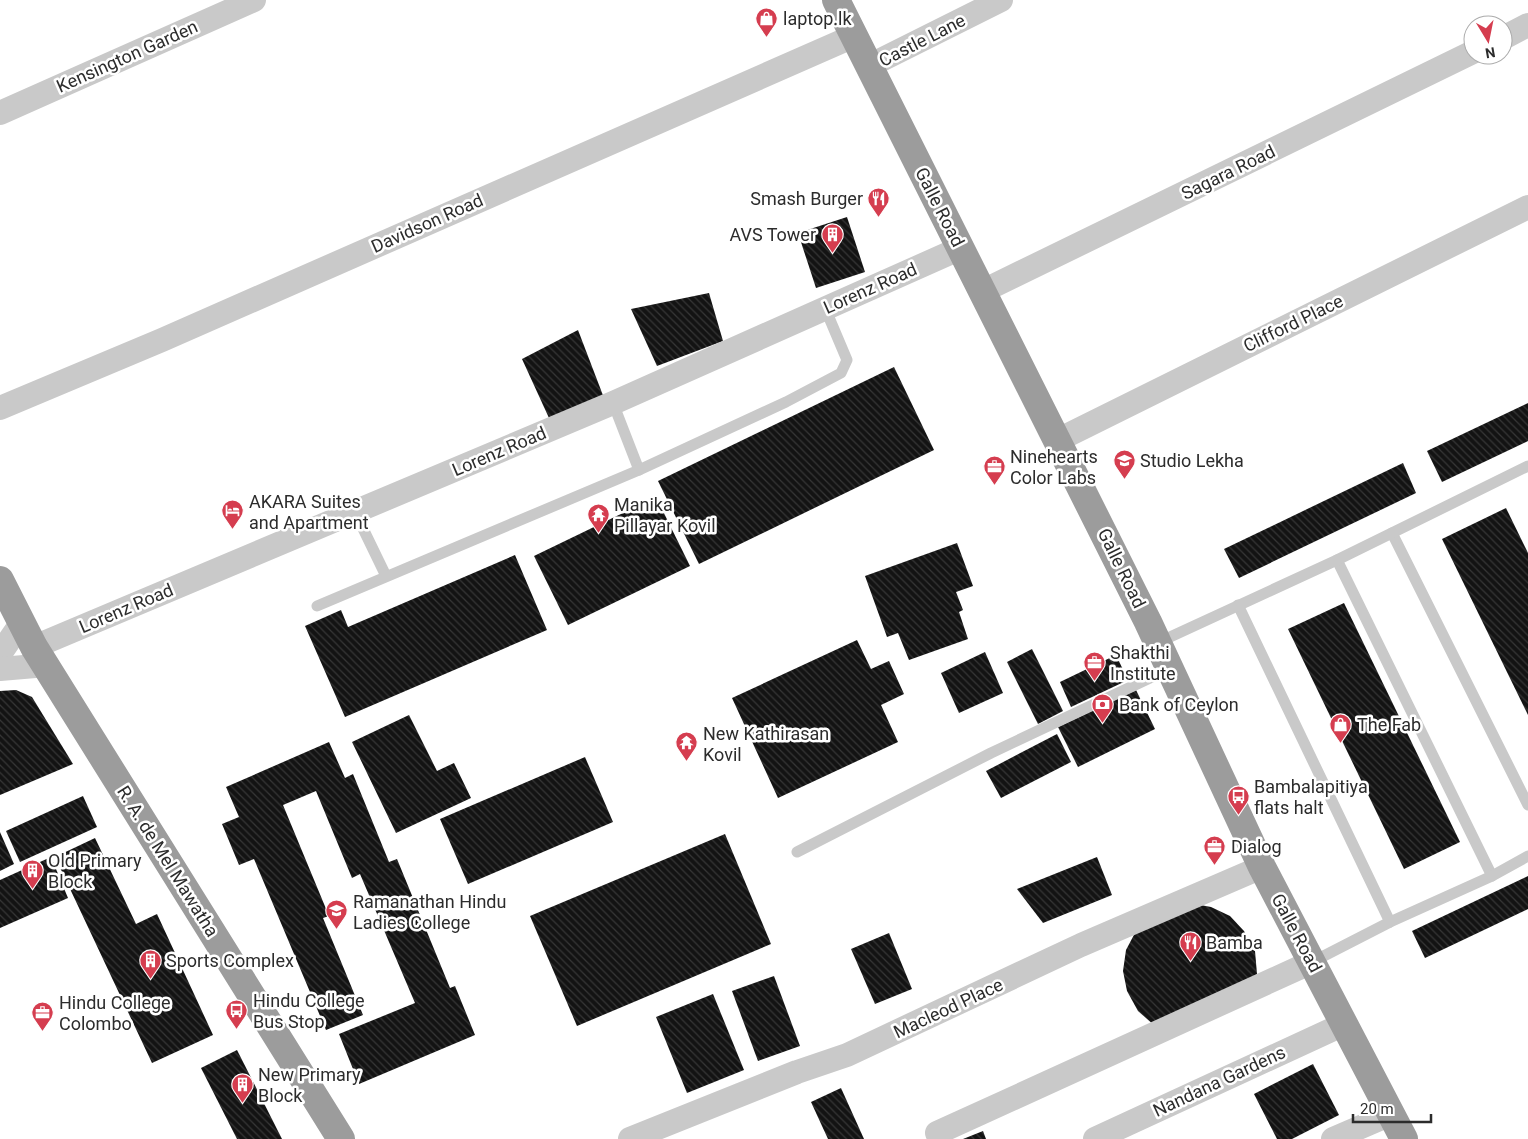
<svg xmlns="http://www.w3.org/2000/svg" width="1528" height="1139" font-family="Roboto,sans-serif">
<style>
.building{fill:url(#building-back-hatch)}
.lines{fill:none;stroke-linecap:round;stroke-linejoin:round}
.service{stroke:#c9c9c9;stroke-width:11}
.minor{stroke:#c9c9c9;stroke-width:24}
.trunk{stroke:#9c9c9c;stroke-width:28}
.labels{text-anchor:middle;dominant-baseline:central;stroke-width:5;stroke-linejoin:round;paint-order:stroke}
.poi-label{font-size:18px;fill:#2c2c2c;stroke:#fff;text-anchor:start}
.street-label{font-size:18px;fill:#2c2c2c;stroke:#fff}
</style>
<defs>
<pattern id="building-back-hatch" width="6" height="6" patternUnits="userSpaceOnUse" patternTransform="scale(1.25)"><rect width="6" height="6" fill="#131313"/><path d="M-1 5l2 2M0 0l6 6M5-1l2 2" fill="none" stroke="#363636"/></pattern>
</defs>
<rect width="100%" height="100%" fill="#fff"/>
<g class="building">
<path d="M847 217 865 272 816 288 798 233Z"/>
<path d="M709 293 723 341 657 366 631 309Z"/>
<path d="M578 330 604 398 549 418 522 359Z"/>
<path d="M894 367 934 450 699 564 658 481Z"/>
<path d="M1528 403V441L1442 482 1427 451Z"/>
<path d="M1403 463 1416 493 1239 578 1224 549Z"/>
<path d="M656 497 690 566 568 625 534 556Z"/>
<path d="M1506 508 1528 553V715L1442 539Z"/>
<path d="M957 543 973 586 956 592 963 610 959 612 968 639 909 660 898 633 887 637 865 576Z"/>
<path d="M515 555 547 630 345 717 305 626 341 610 348 627Z"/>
<path d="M1344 603 1460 842 1404 869 1288 629Z"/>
<path d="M857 640 871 669 889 661 904 694 881 705 898 742 778 798 732 698Z"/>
<path d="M1032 649 1063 711 1038 724 1007 662Z"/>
<path d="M985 652 1003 693 959 713 941 673Z"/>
<path d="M1116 655 1128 680 1071 707 1060 682Z"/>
<path d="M16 690 32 697 73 764 0 795V691Z"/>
<path d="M1136 690 1155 729 1078 767 1058 727Z"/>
<path d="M409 715 437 771 454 763 471 798 396 833 352 742Z"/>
<path d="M1057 734 1071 762 1001 798 986 771Z"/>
<path d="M329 742 345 778 353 774 389 862 397 859 450 988 455 986 475 1035 359 1084 339 1034 415 1003 360 874 352 878 316 791 283 805 329 916 323 918 363 1015 326 1030 254 859 239 865 222 824 239 817 226 787Z"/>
<path d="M585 757 613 822 468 884 440 819Z"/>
<path d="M83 796 97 827 20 862 6 831Z"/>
<path d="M0 832 14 864 0 871Z"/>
<path d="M725 834 771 944 577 1026 530 916Z"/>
<path d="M95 838 136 924 157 914 213 1035 152 1063 55 857Z"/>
<path d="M51 857 68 898 0 928V880Z"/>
<path d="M1097 857 1112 895 1043 923 1017 889Z"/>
<path d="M1528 876V909L1425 958 1412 931Z"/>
<path d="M1190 903 1211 907 1230 916 1244 931 1255 951 1257 974 1252 990 1155 1026 1138 1011 1127 991 1123 971 1126 950 1136 931Z"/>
<path d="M889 933 912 989 875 1004 851 949Z"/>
<path d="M774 976 800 1046 758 1061 732 991Z"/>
<path d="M713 994 744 1070 687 1093 656 1017Z"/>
<path d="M237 1050 282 1139H237L201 1068Z"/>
<path d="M1313 1064 1339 1115 1292 1139H1277L1254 1094Z"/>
<path d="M841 1088 864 1139H828L811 1102Z"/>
<path d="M983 1131 986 1139H963Z"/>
</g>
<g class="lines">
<g class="service">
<path d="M613 403 639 470"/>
<path d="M355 512 386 576"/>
<path d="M1392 533 1528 805"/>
<path d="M1337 560 1492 876"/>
<path d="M1238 605 1390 922"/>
<path d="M317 606 639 470 786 402 841 373 847 360 825 308"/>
<path d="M1157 643 1337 560 1528 466"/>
<path d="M797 852 991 753 1169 669"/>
<path d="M1312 962 1390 922 1492 876 1528 856"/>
</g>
<g class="minor">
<path d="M1503 38 1528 25"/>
<path d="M869 66 1001 0"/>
<path d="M0 113 254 0"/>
<path d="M983 291 1473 52"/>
<path d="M0 408 162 340 854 36"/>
<path d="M1058 440 1528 207"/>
<path d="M34 647 613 403 961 248"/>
<path d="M0 654 22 622"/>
<path d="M0 669 47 665"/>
<path d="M937 1133 1312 962"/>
<path d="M630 1139 797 1072 847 1055 1081 945 1262 867"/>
<path d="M1095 1139 1344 1024"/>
<path d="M1333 1139 1391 1114"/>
</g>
<g class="trunk">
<path d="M836 0 1148 622 1262 867 1404 1139"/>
<path d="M0 580 34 647 341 1139"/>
</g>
</g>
<defs>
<symbol id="shop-pin" viewBox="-11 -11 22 30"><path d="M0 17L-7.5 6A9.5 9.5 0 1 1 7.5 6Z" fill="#d53d4f" stroke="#fff"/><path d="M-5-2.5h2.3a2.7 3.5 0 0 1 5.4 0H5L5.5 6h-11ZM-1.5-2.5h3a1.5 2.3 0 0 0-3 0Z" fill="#fff"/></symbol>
<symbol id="restaurant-pin" viewBox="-11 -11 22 30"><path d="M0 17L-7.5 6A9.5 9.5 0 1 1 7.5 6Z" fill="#d53d4f" stroke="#fff"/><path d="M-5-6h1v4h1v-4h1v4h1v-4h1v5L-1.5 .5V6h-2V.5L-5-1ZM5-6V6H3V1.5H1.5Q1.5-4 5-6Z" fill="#fff"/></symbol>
<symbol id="building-pin" viewBox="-11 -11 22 30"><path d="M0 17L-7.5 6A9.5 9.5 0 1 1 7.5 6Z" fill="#d53d4f" stroke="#fff"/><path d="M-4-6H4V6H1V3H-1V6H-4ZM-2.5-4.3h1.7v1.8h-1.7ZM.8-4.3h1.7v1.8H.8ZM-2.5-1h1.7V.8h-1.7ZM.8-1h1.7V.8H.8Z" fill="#fff"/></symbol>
<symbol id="school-pin" viewBox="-11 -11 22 30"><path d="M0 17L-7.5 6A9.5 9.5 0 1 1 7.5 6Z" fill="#d53d4f" stroke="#fff"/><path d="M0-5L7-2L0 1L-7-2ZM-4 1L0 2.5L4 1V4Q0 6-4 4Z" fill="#fff"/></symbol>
<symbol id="office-pin" viewBox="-11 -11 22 30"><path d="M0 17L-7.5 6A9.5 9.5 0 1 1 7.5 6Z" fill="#d53d4f" stroke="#fff"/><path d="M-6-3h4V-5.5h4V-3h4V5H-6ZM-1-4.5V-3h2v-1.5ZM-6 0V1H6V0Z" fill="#fff"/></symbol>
<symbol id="hotel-pin" viewBox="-11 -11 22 30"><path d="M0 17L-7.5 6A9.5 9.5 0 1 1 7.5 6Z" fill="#d53d4f" stroke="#fff"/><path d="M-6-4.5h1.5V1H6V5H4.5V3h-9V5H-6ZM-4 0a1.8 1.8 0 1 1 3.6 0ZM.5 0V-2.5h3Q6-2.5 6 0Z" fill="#fff"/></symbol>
<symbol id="temple-pin" viewBox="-11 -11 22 30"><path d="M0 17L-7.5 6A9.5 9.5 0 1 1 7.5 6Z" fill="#d53d4f" stroke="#fff"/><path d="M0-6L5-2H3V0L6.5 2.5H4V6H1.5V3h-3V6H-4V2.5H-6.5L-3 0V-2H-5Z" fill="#fff"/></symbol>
<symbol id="bank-pin" viewBox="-11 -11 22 30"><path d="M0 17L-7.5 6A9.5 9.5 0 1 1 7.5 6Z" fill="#d53d4f" stroke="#fff"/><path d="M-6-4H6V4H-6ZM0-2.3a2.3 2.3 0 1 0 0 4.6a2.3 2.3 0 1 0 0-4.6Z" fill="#fff"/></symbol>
<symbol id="bus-pin" viewBox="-11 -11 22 30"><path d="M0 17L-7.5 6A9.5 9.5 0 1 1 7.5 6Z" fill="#d53d4f" stroke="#fff"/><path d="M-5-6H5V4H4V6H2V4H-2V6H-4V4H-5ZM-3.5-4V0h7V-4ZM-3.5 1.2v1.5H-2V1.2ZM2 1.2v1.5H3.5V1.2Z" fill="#fff"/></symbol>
</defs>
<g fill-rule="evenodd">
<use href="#shop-pin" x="754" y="6" width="25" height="34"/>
<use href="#restaurant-pin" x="866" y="186" width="25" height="34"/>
<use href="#building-pin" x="820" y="222" width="25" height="34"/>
<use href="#school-pin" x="1112" y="448" width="25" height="34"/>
<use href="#office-pin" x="982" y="454" width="25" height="34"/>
<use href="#hotel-pin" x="220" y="498" width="25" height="34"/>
<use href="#temple-pin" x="586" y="502" width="25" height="34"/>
<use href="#office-pin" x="1082" y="650" width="25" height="34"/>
<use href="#bank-pin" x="1090" y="692" width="25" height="34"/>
<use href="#shop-pin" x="1328" y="712" width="25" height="34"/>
<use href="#temple-pin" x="674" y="730" width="25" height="34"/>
<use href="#bus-pin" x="1226" y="784" width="25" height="34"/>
<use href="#office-pin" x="1202" y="834" width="25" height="34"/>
<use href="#building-pin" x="20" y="858" width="25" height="34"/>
<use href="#school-pin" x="324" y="898" width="25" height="34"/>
<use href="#restaurant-pin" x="1178" y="930" width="25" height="34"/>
<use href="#building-pin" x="138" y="948" width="25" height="34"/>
<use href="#bus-pin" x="224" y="998" width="25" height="34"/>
<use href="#office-pin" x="30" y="1000" width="25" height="34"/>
<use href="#building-pin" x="230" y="1072" width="25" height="34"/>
</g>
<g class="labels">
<g class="poi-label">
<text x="783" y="18">laptop.lk</text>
<text x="863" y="198" text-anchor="end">Smash Burger</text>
<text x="816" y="234" text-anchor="end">AVS Tower</text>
<text x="1010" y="456">Ninehearts<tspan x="1010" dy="21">Color Labs</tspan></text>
<text x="1140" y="460">Studio Lekha</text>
<text x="249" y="501">AKARA Suites<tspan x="249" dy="21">and Apartment</tspan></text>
<text x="614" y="504">Manika<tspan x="614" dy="21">Pillayar Kovil</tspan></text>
<text x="1110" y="652">Shakthi<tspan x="1110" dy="21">Institute</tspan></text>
<text x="1119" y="704">Bank of Ceylon</text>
<text x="1357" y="724">The Fab</text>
<text x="703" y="733">New Kathirasan<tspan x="703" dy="21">Kovil</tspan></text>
<text x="1254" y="786">Bambalapitiya<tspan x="1254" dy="21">flats halt</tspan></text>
<text x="1231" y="846">Dialog</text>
<text x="48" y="860">Old Primary<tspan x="48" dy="21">Block</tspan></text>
<text x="353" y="901">Ramanathan Hindu<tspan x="353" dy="21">Ladies College</tspan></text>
<text x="1206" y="942">Bamba</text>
<text x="166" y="960">Sports Complex</text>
<text x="253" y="1000">Hindu College<tspan x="253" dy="21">Bus Stop</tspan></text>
<text x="59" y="1002">Hindu College<tspan x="59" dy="21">Colombo</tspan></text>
<text x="258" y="1074">New Primary<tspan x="258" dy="21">Block</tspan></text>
</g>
<g class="street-label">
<text transform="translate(922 40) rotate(-27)">Castle Lane</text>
<text transform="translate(127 56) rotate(-24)">Kensington Garden</text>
<text transform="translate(1228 172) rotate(-26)">Sagara Road</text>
<text transform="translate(940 207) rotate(63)">Galle Road</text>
<text transform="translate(427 223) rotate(-24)">Davidson Road</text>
<text transform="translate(870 288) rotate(-24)">Lorenz Road</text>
<text transform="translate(1293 323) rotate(-26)">Clifford Place</text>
<text transform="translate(499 451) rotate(-23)">Lorenz Road</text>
<text transform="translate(1122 568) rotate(64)">Galle Road</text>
<text transform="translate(126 608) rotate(-23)">Lorenz Road</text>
<text transform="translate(168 861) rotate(58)">R. A. de Mel Mawatha</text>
<text transform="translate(1297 933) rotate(62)">Galle Road</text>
<text transform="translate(948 1008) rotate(-25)">Macleod Place</text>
<text transform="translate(1219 1081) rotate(-25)">Nandana Gardens</text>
</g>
</g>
<g transform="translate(1488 40) rotate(170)"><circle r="24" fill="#ffffff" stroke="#ababab"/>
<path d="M0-4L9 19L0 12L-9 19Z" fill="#d53d4f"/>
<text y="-8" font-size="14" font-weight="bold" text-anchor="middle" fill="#2c2c2c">N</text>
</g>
<path d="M1353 1114v8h78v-8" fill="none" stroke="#2c2c2c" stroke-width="2.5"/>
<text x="1360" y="1114" font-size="15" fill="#2c2c2c" stroke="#ffffff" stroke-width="4" paint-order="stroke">20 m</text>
</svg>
